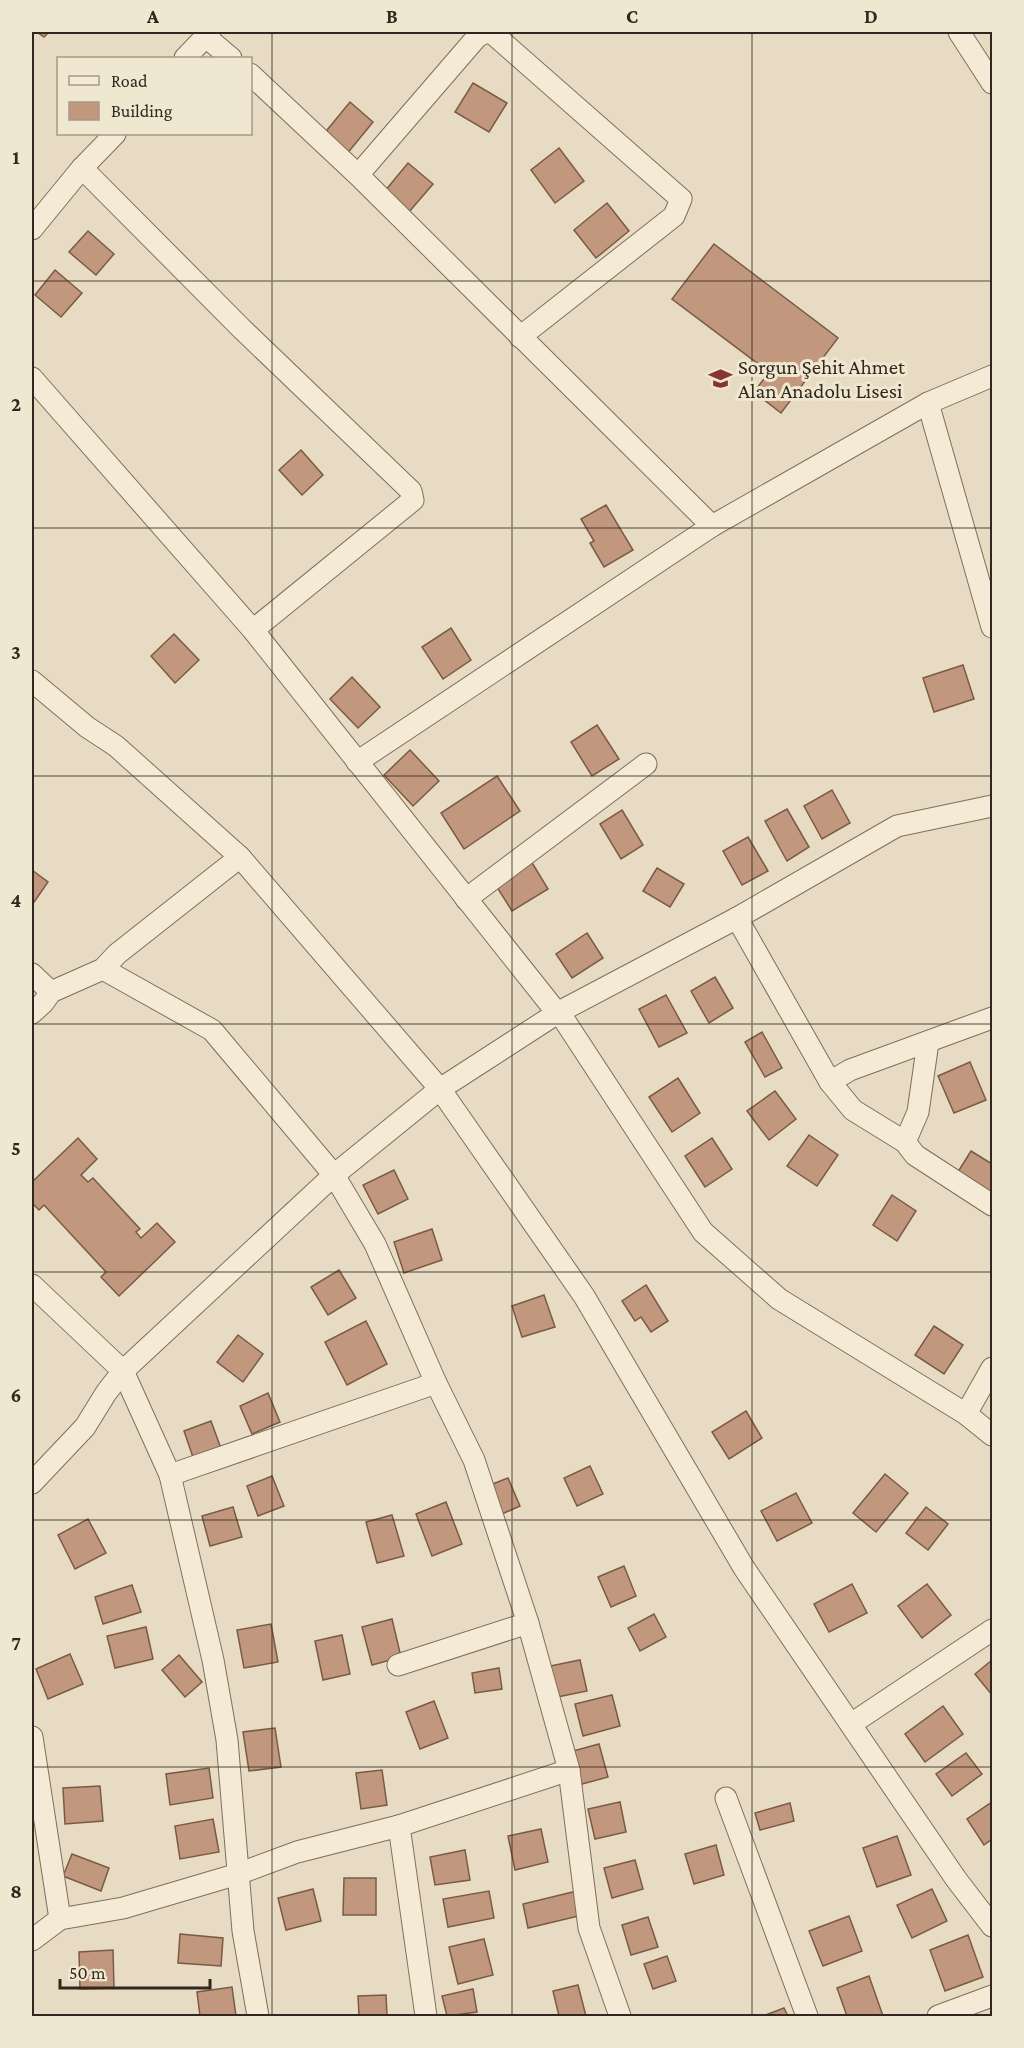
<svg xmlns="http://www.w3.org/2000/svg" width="1024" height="2048" font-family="'Crimson Pro',serif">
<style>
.building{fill:#c1987e;stroke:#7b5a45;stroke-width:1.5}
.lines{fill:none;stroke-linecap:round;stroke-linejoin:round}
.minor-casing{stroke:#7f6e5c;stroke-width:23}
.minor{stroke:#f4ead5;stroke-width:21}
.grid{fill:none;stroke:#31271e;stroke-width:1.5;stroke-opacity:0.55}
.labels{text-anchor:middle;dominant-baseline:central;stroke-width:6;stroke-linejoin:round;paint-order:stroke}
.poi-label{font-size:21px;fill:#31271e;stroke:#f0e7d1;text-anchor:start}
.neatline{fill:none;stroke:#31271e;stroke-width:2}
.grid-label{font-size:20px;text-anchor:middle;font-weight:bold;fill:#31271e}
</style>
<rect width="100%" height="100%" fill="#e7dcc3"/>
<g class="building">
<path d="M37 32H49L44 37Z"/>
<path d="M473 83 507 103 489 132 455 112Z"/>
<path d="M350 102 373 122 346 155 323 135Z"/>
<path d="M559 148 584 181 555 203 531 170Z"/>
<path d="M408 163 433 184 409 212 385 191Z"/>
<path d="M607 203 629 231 596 258 574 230Z"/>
<path d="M88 231 114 254 96 275 69 252Z"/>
<path d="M714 244 838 338 781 413 754 392 769 372 672 299Z"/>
<path d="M55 270 82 293 61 317 35 295Z"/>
<path d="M301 450 323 475 302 495 279 470Z"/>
<path d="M606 505 633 550 604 567 590 543 594 541 581 519Z"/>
<path d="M451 628 471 660 443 679 422 647Z"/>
<path d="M174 634 199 660 175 683 151 656Z"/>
<path d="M963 665 974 699 934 712 923 678Z"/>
<path d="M352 677 380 707 358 728 330 699Z"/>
<path d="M597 725 619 759 592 776 571 742Z"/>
<path d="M410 750 439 781 413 806 384 775Z"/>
<path d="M497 776 520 811 464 849 441 813Z"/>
<path d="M832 790 850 823 822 839 804 806Z"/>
<path d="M787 809 809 847 787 861 765 821Z"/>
<path d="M622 810 643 845 621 859 600 824Z"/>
<path d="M748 837 768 871 742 885 723 851Z"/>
<path d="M531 861 548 889 512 911 495 884Z"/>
<path d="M657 868 684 884 670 907 643 891Z"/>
<path d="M32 870 48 882 32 905Z"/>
<path d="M587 933 603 958 572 978 556 954Z"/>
<path d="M715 977 733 1008 709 1023 691 991Z"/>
<path d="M666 995 687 1033 659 1047 639 1009Z"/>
<path d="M762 1032 782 1068 765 1077 745 1042Z"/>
<path d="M970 1062 986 1100 954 1113 938 1076Z"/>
<path d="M678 1078 700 1113 672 1132 649 1097Z"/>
<path d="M775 1091 796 1119 769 1140 747 1111Z"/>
<path d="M809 1135 838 1155 817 1186 787 1166Z"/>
<path d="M78 1138 97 1159 81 1175 88 1182 93 1178 140 1229 136 1232 141 1238 157 1223 175 1242 119 1296 101 1277 106 1272 44 1205 39 1210 32 1203V1182Z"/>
<path d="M712 1138 732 1169 705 1187 685 1156Z"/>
<path d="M971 1151 992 1164V1193L956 1175Z"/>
<path d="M394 1170 408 1199 378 1214 363 1185Z"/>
<path d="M892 1195 916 1211 897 1241 873 1225Z"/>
<path d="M432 1229 442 1260 404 1273 394 1242Z"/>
<path d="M339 1270 356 1298 328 1315 311 1287Z"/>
<path d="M646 1285 668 1321 651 1332 641 1317 635 1321 622 1301Z"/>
<path d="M544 1295 555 1327 522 1337 512 1306Z"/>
<path d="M366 1321 387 1364 347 1385 325 1342Z"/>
<path d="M934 1326 963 1345 944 1374 915 1355Z"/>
<path d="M238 1335 263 1354 243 1382 217 1362Z"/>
<path d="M268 1393 280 1422 252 1434 240 1406Z"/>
<path d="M746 1411 762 1438 729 1459 712 1432Z"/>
<path d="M211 1421 223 1454 195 1463 184 1431Z"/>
<path d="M590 1466 603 1494 577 1506 564 1478Z"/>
<path d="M885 1474 908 1493 876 1532 853 1513Z"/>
<path d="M272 1476 284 1506 258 1516 247 1486Z"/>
<path d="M508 1478 520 1506 502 1514 490 1485Z"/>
<path d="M796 1493 812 1523 777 1541 761 1511Z"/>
<path d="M446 1502 462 1544 432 1556 416 1514Z"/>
<path d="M233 1507 242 1537 210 1546 202 1516Z"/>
<path d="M926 1507 948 1524 928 1550 906 1533Z"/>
<path d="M392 1515 404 1556 377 1563 366 1522Z"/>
<path d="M88 1519 106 1553 75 1569 58 1535Z"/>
<path d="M624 1566 636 1596 611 1607 598 1577Z"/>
<path d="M852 1584 867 1613 829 1632 814 1604Z"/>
<path d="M927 1584 951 1615 922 1638 898 1606Z"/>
<path d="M132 1585 141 1612 103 1624 95 1597Z"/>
<path d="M654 1614 666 1637 640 1651 628 1628Z"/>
<path d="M392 1619 401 1657 372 1665 362 1627Z"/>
<path d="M271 1624 278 1662 244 1668 237 1630Z"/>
<path d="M146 1627 153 1659 115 1668 107 1636Z"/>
<path d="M342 1635 350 1674 323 1680 315 1641Z"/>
<path d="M70 1654 83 1684 48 1699 36 1669Z"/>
<path d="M179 1655 202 1682 185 1697 162 1670Z"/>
<path d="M580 1660 587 1691 557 1697 550 1666Z"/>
<path d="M992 1660V1695L975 1674Z"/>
<path d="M499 1668 502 1689 475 1693 472 1673Z"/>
<path d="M612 1695 620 1726 583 1736 575 1704Z"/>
<path d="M434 1701 448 1738 420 1749 406 1712Z"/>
<path d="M943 1706 963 1734 925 1762 905 1734Z"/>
<path d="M275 1728 281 1767 249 1771 243 1732Z"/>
<path d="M599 1744 608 1777 582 1784 573 1751Z"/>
<path d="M966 1753 982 1774 952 1796 936 1774Z"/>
<path d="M209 1768 213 1798 170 1805 166 1774Z"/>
<path d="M382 1770 387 1805 361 1809 356 1773Z"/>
<path d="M100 1786 103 1821 65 1824 63 1788Z"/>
<path d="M620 1802 626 1832 595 1839 588 1809Z"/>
<path d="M992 1802V1839L984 1845 967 1819Z"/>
<path d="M790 1803 794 1821 760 1830 755 1813Z"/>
<path d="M213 1819 219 1852 180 1859 175 1826Z"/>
<path d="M541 1829 548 1862 515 1870 508 1836Z"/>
<path d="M897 1836 911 1875 877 1887 863 1848Z"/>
<path d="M716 1845 724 1875 694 1884 685 1854Z"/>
<path d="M465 1850 470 1880 435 1885 430 1857Z"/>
<path d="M72 1854 109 1868 101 1891 63 1876Z"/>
<path d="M635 1860 643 1889 612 1898 604 1868Z"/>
<path d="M344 1878H376V1915H343Z"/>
<path d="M313 1889 321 1921 286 1930 278 1898Z"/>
<path d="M932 1889 947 1921 912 1938 897 1905Z"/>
<path d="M581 1890 587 1914 528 1928 523 1904Z"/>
<path d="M489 1891 494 1918 448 1927 443 1899Z"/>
<path d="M849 1916 862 1951 823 1966 809 1931Z"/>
<path d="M648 1917 658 1947 631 1955 622 1925Z"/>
<path d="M180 1934 223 1938 221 1966 178 1963Z"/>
<path d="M968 1935 983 1977 945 1991 930 1950Z"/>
<path d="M484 1939 493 1975 458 1984 449 1947Z"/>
<path d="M113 1950 114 1988 80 1989 79 1952Z"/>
<path d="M667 1956 676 1981 653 1989 644 1964Z"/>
<path d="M869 1976 883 2016H847L837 1988Z"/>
<path d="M578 1985 586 2016H559L553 1991Z"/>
<path d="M232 1987 236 2016H200L197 1992Z"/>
<path d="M473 1989 477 2012 447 2016 442 1996Z"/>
<path d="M386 1995 387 2016H359L358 1996Z"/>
<path d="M784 2008 788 2016H763Z"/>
</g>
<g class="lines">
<defs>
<g id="minor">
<path d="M491 32 681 199 674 216 520 337"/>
<path d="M959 32 992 83"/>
<path d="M206 37 231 58"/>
<path d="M185 58 210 32"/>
<path d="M250 74 358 175 712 526"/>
<path d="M358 175 477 37 486 32"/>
<path d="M32 229 82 168 115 134"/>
<path d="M32 378 253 630 413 500 411 491 242 329 82 168"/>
<path d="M928 403 992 627"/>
<path d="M253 630 554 1009 559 1012 703 1232 779 1299 966 1414 992 1435"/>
<path d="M32 681 87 727 116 746 240 857 440 1089 584 1296 744 1568 956 1879 992 1926"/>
<path d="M357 762 712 526 928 403 992 376"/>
<path d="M466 899 646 764"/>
<path d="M737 918 830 1082 853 1110 905 1142 915 1155 992 1205"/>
<path d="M103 969 212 1030 334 1175 375 1244 436 1383 474 1460 528 1623 569 1770 589 1928 620 2016"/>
<path d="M32 974 51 992"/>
<path d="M32 1013 43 1003 51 992 103 969 117 954 240 857"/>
<path d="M830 1082 850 1070 992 1018"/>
<path d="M905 1142 918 1112 928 1042"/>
<path d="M32 1285 123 1371 334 1175 440 1089 559 1012 737 918 897 826 992 806"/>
<path d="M966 1414 992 1368"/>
<path d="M170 1475 436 1383"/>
<path d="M32 1483 85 1427 106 1393 123 1371 170 1475 213 1660 227 1740 243 1931 258 2016"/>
<path d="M398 1665 528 1623"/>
<path d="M851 1724 992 1630"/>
<path d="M32 1737 60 1919"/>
<path d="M726 1798 807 2016"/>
<path d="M399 1826 426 2016"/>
<path d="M32 1940 60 1919 123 1908 238 1874 297 1852 399 1826 569 1770"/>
<path d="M938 2016 992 1996"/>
</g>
</defs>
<use href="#minor" class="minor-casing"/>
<use href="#minor" class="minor"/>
</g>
<path class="grid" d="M272 32V2016M512 32V2016M752 32V2016M32 281H992M32 528H992M32 776H992M32 1024H992M32 1272H992M32 1520H992M32 1767H992"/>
<defs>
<symbol id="school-bare" viewBox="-9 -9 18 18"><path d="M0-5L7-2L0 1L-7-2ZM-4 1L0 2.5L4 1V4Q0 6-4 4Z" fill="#863436" stroke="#f0e7d1" stroke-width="2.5" paint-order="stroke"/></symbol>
</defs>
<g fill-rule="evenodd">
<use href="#school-bare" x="704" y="362" width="33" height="33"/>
</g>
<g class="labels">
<g class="poi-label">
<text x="738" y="367">Sorgun Şehit Ahmet<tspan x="738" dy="24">Alan Anadolu Lisesi</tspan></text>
</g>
</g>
<rect width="1024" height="2048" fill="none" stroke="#f0e7d1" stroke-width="66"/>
<rect x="57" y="57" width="195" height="78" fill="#f0e7d1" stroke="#a49a89" stroke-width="1.5"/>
<rect x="69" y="76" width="30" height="9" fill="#f4ead5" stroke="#a49a89" stroke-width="1.5"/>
<text x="111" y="87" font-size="18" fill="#31271e">Road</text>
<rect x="69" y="102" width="30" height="18" fill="#c1987e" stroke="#a49a89" stroke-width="1.5"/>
<text x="111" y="117" font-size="18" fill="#31271e">Building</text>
<path d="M60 1979v9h150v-9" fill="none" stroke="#31271e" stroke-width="3"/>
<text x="69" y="1979" font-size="18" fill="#31271e" stroke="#f0e7d1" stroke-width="4.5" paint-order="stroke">50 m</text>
<rect x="33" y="33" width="958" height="1982" class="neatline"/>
<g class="grid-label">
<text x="153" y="23">A</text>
<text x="392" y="23">B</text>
<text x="632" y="23">C</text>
<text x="871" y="23">D</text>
<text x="16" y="164">1</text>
<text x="16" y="411">2</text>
<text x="16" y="659">3</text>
<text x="16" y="907">4</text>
<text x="16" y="1155">5</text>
<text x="16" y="1402">6</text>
<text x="16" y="1650">7</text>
<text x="16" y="1898">8</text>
</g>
</svg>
